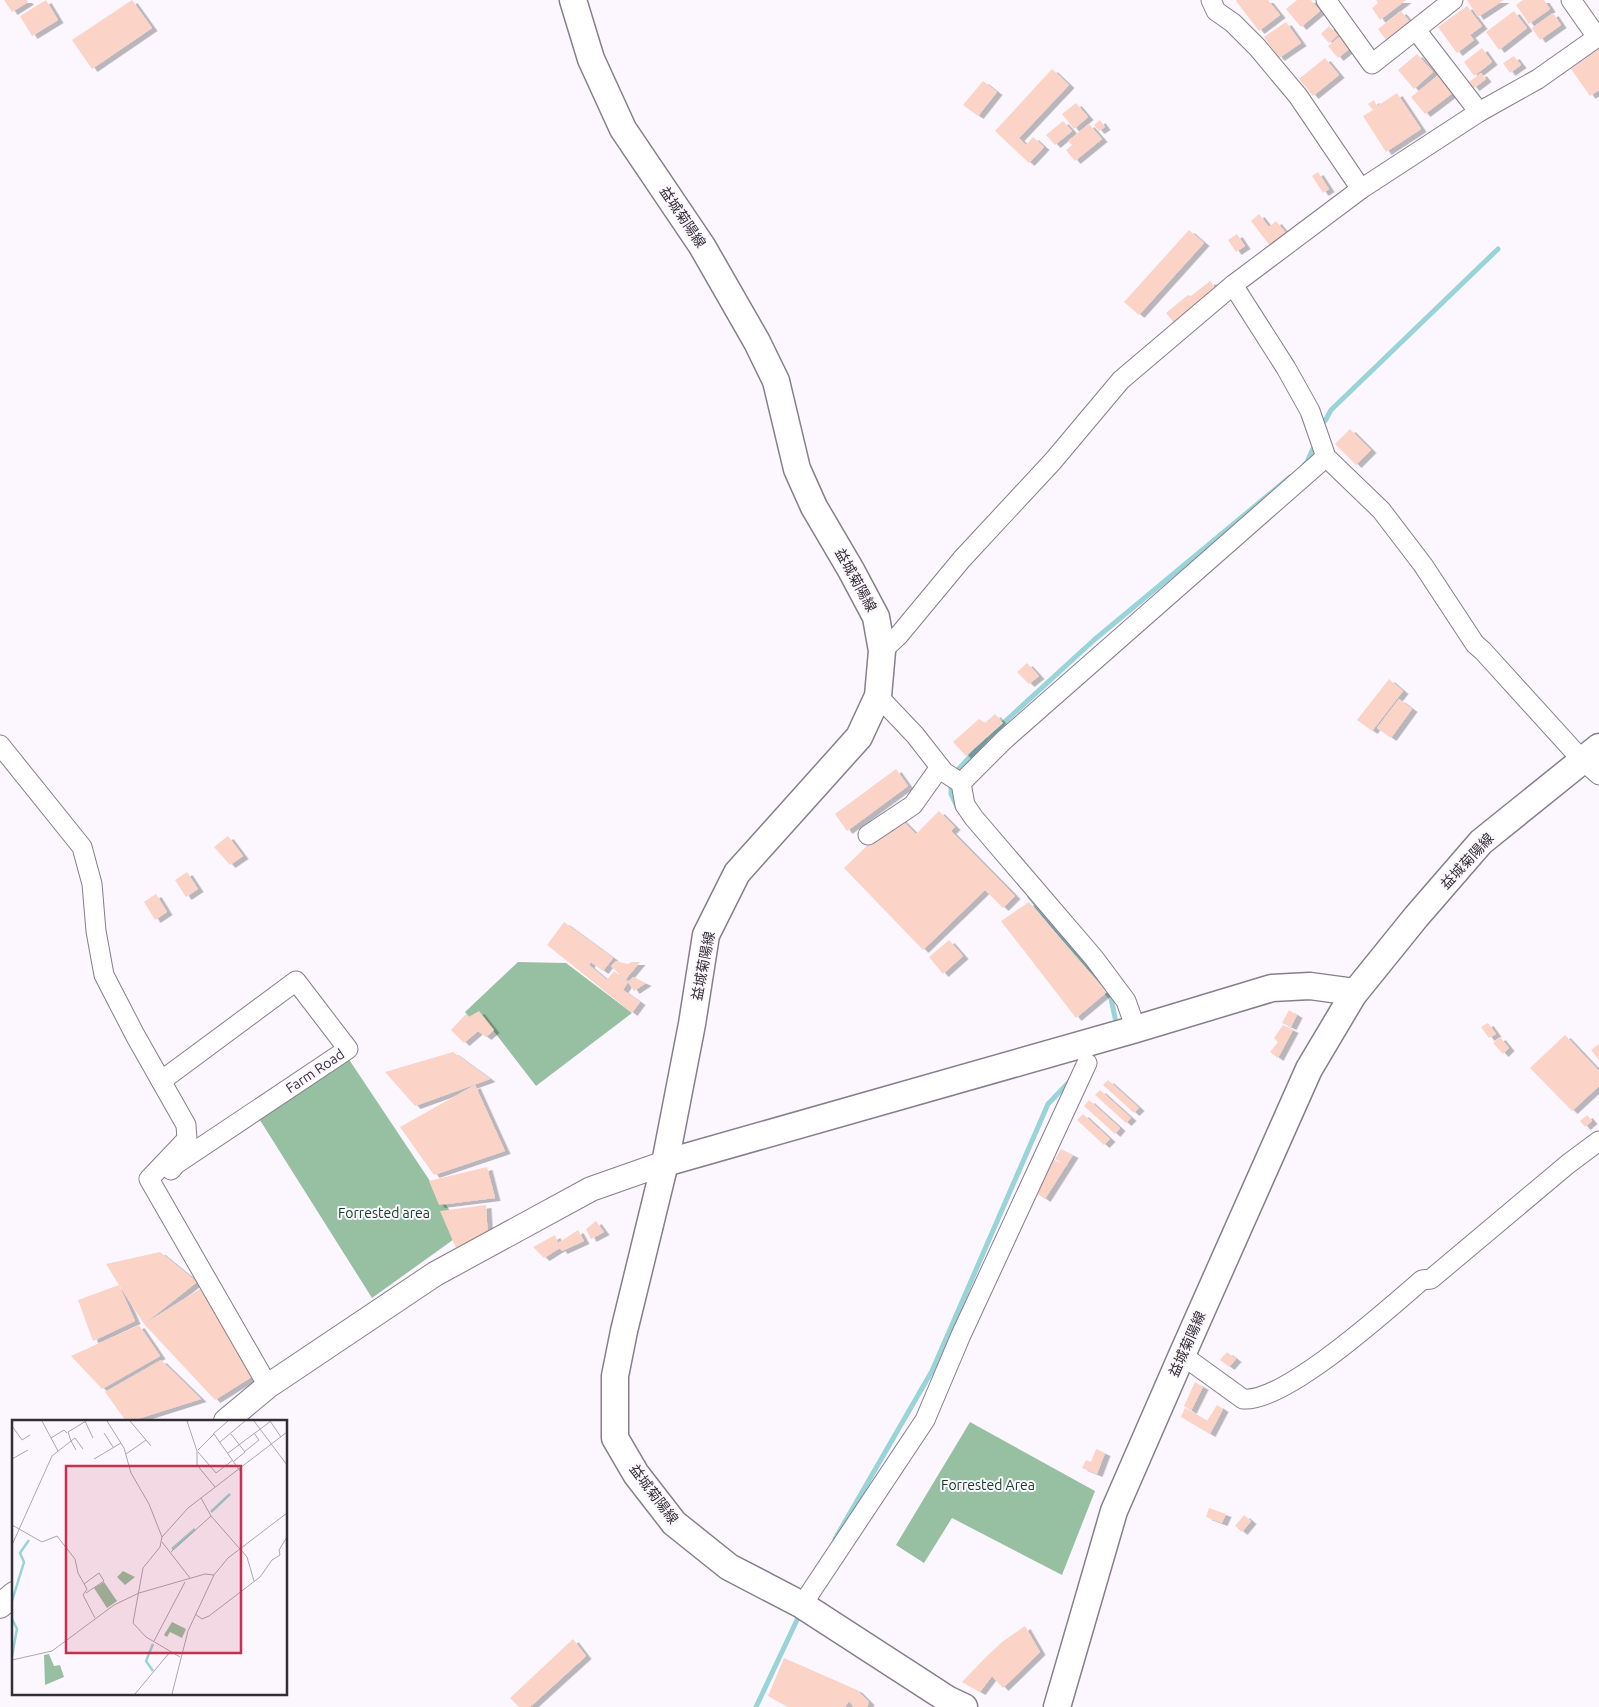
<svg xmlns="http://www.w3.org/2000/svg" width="1599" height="1707" font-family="Ubuntu,'Noto Sans JP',sans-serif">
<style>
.forest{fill:#97c0a2}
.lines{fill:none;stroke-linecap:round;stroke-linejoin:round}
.stream{stroke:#98d4d8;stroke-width:5}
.building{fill:#fcd3c7;filter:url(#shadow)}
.minor-casing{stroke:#877d8c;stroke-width:21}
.tertiary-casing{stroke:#877d8c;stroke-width:26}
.secondary-casing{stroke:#877d8c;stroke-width:29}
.minor{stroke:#fff;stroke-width:19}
.tertiary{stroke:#fff;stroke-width:24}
.secondary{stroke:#fff;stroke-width:26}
.labels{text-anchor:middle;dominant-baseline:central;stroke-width:4;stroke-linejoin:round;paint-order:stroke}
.street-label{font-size:14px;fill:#332e35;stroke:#fcf7fe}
.park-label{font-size:14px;fill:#114225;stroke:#fcf7fe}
.inset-river{fill:none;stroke:#98d4d8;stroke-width:2.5}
.inset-road{fill:none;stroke:#aca7ae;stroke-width:1}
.view{fill:#c3324d;fill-opacity:0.15;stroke:#c3324d;stroke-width:2.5}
.inset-edge{fill:none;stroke:#332e35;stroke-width:2.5}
</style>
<defs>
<filter id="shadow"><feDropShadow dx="5.5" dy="3" stdDeviation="0" flood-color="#0004"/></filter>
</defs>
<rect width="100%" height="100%" fill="#fcf7fe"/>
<g class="forest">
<path d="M518 962 566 963 632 1013 536 1086 479 1012 469 1017 465 1012Z"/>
<path d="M346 1055 464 1232 372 1298 258 1117Z"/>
<path d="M970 1422 1095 1491 1062 1575 952 1518 924 1563 896 1545Z"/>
</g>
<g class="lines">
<g class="stream">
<path d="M1325 421 1331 410 1498 249"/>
<path d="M1304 465 1307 462 1315 444"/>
<path d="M955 773 986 739 1094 640 1290 477"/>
<path d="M951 784V794L958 809"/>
<path d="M1030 897 1111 998 1115 1018"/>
<path d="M835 1539 932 1371 1048 1104 1071 1080"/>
<path d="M756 1707 797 1620"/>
</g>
</g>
<g class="building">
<path d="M4 0H27L28 2 12 12Z"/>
<path d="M46 0 58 20 32 36 20 16Z"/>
<path d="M132 0 152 28 92 69 72 40Z"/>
<path d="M1237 0H1268L1280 15 1259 31 1236 1Z"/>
<path d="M1297 0H1311L1320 11 1301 27 1286 9Z"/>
<path d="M1376 0H1406L1380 20 1372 8 1378 3Z"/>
<path d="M1467 0H1504L1478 17Z"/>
<path d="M1523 0H1544L1550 9 1529 24 1516 5Z"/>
<path d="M1467 6 1482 26 1470 35 1474 40 1457 53 1438 27Z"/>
<path d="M1401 11 1410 22 1386 40 1378 29Z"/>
<path d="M1514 11 1527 28 1499 50 1486 32Z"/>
<path d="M1553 13 1561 25 1540 40 1532 28Z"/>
<path d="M1286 22 1301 43 1279 58 1264 37Z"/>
<path d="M1329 26 1338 35 1329 43 1321 34Z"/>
<path d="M1344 33 1354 45 1338 58 1328 46Z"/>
<path d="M1482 48 1492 62 1474 76 1464 62Z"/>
<path d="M1599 49V90L1590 96 1571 69Z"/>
<path d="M1417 54 1433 72 1414 89 1398 70Z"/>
<path d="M1514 56 1521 65 1510 73 1503 63Z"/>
<path d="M1325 58 1339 75 1313 96 1299 79Z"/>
<path d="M1052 69 1069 85 1019 138 1026 145 1033 137 1044 147 1029 163 995 131Z"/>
<path d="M1481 73 1486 79 1474 88 1469 82Z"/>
<path d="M1440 74 1454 92 1425 114 1411 97Z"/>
<path d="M983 81 997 92 978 116 963 105Z"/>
<path d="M1397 93 1421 129 1386 152 1363 116 1373 110 1368 104 1374 100 1377 106Z"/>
<path d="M1076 103 1088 117 1074 129 1062 114Z"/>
<path d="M1100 120 1105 127 1099 131 1094 125Z"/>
<path d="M1063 121 1072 131 1055 145 1046 135Z"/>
<path d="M1089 124 1102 139 1075 161 1066 150 1072 145 1068 141Z"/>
<path d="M1318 172 1329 189 1323 193 1312 176Z"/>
<path d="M1259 214 1269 227 1276 221 1287 234 1270 246 1251 221Z"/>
<path d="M1189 230 1204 243 1139 315 1124 302Z"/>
<path d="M1237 234 1245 246 1236 252 1228 240Z"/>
<path d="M1210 281 1217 290 1175 324 1166 313 1188 295 1191 296Z"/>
<path d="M1350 429 1371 450 1356 465 1335 444Z"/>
<path d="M1027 663 1039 676 1029 684 1017 672Z"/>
<path d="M1389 679 1403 691 1372 731 1357 720Z"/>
<path d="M1399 699 1412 709 1391 738 1377 728Z"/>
<path d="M995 714 1003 723 966 756 953 742 979 719 985 723Z"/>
<path d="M896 769 908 786 847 831 835 814Z"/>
<path d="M939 811 955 827 951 831 1015 896 1003 908 985 890 923 950 844 868 898 816 916 834Z"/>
<path d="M228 836 243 856 230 865 214 847Z"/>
<path d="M187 872 198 889 186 897 175 880Z"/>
<path d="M156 894 167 912 155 920 144 902Z"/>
<path d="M1029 902 1107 992 1076 1018 1001 921Z"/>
<path d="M564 922 613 958 603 971 591 962 589 965 607 980 614 971 625 980 611 966 616 961 628 964 631 962H640L625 980 628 982 633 977 646 983 634 991 628 982 623 990 640 1002 632 1013 547 945Z"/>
<path d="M949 940 963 956 943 974 929 957Z"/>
<path d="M1289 1010 1297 1015 1291 1027 1282 1023Z"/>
<path d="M479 1011 494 1030 486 1037 478 1031 464 1043 451 1030 466 1014 469 1017Z"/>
<path d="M1488 1023 1496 1034 1489 1038 1481 1027Z"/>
<path d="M1283 1025 1293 1030 1278 1058 1270 1052 1278 1042 1274 1038Z"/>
<path d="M1565 1035 1599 1071V1086L1572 1111 1530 1068Z"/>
<path d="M1500 1037 1509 1048 1503 1054 1493 1043Z"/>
<path d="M1599 1044V1060L1591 1050Z"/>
<path d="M453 1052 490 1079 415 1106 385 1072Z"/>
<path d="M1108 1080 1139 1108 1134 1113 1103 1085Z"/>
<path d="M475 1085 505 1151 434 1175 400 1127Z"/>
<path d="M1100 1090 1131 1118 1126 1123 1095 1095Z"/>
<path d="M1089 1100 1120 1128 1115 1134 1084 1106Z"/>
<path d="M1083 1114 1110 1139 1104 1145 1077 1120Z"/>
<path d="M1587 1115 1592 1121 1585 1127 1580 1121Z"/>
<path d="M1061 1149 1073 1155 1045 1199 1028 1187 1042 1155 1064 1164 1055 1159Z"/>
<path d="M487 1167 495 1198 439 1205 429 1181Z"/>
<path d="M486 1205 488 1238 456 1248 440 1211Z"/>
<path d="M596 1221 604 1232 591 1239 586 1229Z"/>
<path d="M578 1230 584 1241 562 1251 560 1248 544 1258 533 1247 555 1235 558 1243Z"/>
<path d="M160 1252 197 1282 144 1324 200 1289 253 1376 215 1400 144 1324 119 1285 135 1321 93 1341 78 1300 119 1285 106 1264Z"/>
<path d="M139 1325 160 1356 102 1389 71 1356Z"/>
<path d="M1227 1352 1236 1359 1229 1367 1220 1360Z"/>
<path d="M161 1360 201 1399 131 1421H126L105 1392Z"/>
<path d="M1195 1382 1203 1387 1191 1411 1184 1406Z"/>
<path d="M1217 1405 1223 1409 1210 1434 1181 1417 1185 1408 1207 1421Z"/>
<path d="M1096 1449 1105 1453 1097 1474 1082 1468 1086 1460 1091 1462Z"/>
<path d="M1209 1508 1226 1514 1222 1523 1206 1517Z"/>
<path d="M1244 1515 1251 1521 1242 1532 1235 1526Z"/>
<path d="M1025 1626 1040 1652 1003 1688 992 1676 980 1692 962 1682 984 1659 1002 1642Z"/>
<path d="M573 1639 586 1656 530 1707H519L510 1698Z"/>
<path d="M784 1658 857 1690 869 1702 867 1707H854L849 1701 845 1707H788L768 1696Z"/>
</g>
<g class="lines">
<defs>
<g id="minor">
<path d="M1211 0 1216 11 1233 23 1257 47 1298 96 1361 189"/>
<path d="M1326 0 1372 64 1453 0"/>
<path d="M1571 0 1597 37"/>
<path d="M1416 30 1479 112"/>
<path d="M1233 285 1286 368 1310 411 1326 457 1381 510 1423 565 1475 644 1483 651 1582 760 1599 775"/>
<path d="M882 651 899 635 962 559 1053 461 1121 380 1233 285 1361 189 1479 112 1538 79 1599 36"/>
<path d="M878 696 915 735 944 772 961 783 965 805 974 818 1094 958 1126 1001 1136 1029"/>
<path d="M0 745 82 847 92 884 96 931 104 975 135 1035 186 1125 187 1139 149 1179 268 1386"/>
<path d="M961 783 1004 740 1326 457"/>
<path d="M868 835 913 805 940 767"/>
<path d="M161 1081 296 981 348 1049 176 1164 171 1170"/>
<path d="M1182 1355 1243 1399C1285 1403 1389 1308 1422 1280L1431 1279 1568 1164 1599 1141"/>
<path d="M802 1605 925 1420 961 1335 1087 1063"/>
</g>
<g id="tertiary">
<path d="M226 1421 268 1386 435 1274 591 1189 665 1163"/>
<path d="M0 1606 14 1594"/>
</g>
<g id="secondary">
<path d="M573 0 591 59 623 129 702 246 757 342 776 381 797 469 814 507 851 570 876 617 882 651 878 696 859 737 737 873 706 935 692 1024 665 1163 624 1331 615 1376V1438L636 1474 674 1523 729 1567 802 1605 947 1699 964 1707"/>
<path d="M665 1163 1136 1029 1272 988 1310 986 1347 991 1353 995"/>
<path d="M1057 1707 1114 1511 1182 1355 1309 1069 1353 995 1416 917 1481 842 1599 747"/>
</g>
</defs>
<use href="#minor" class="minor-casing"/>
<use href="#tertiary" class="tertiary-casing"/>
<use href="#secondary" class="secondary-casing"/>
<use href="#minor" class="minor"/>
<use href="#tertiary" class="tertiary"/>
<use href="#secondary" class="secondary"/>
</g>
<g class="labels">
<g class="street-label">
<text transform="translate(683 217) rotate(56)">益城菊陽線</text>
<text transform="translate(856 580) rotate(61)">益城菊陽線</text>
<text transform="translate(1467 861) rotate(-47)">益城菊陽線</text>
<text transform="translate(703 966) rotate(-79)">益城菊陽線</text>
<text transform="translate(315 1071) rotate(-34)">Farm Road</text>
<text transform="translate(1187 1344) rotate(-66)">益城菊陽線</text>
<text transform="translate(654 1494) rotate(53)">益城菊陽線</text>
</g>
<g class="park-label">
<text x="384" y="1213">Forrested area</text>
<text x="988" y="1485">Forrested Area</text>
</g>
</g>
<g transform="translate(12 1420)">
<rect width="275" height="275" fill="#fcf7fe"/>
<path d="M111 151 123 157 113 165 105 157ZM92 162 105 181 95 188 82 168ZM160 202 174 209 170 218 158 212 155 217 152 215ZM37 234 42 246 48 245 52 257 33 265 32 235Z" fill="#97c0a2"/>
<path class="inset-river" d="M199 92 218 74M160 129 183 109M0 181 12 142 8 133 17 120M0 199 5 209 0 236M141 224 134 241 141 251"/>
<path class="inset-road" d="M30 1 46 31M73 1 81 18M95 1 112 28 119 53 137 84 150 117 148 127 131 148 121 203 134 217 168 237M118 1 139 26M175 1 185 31V45L203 67M242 1 275 45M258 1 269 17M0 6 10 20 18 15M92 13 101 27M201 14 216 1M219 14 233 32 222 41M39 18 52 10 55 13M208 22 233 1M64 30 59 21 63 18 71 29M186 30 202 14 228 51M186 32 204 53 221 40M232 32 247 20 242 13M216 33 259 1M114 34 134 20M0 39 16 30M82 39 109 23M189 78 199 96 235 137 242 161M0 105 30 122 45 116 63 139 66 153 75 169 71 175 83 198M150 117 176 88 275 12M150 122 178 158M0 125 40 36 59 21 56 12 74 1M159 132 199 96M72 164 87 153 92 161 74 173M127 173 193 154 202 155M183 194 190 199 197 196 248 157 260 140 268 135 267 130 275 117M142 221 173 162M0 240 40 231 102 185 127 173M123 274 158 232M160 274 176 211 202 155 216 138 275 93"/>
<path class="view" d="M54 46H229V233H54Z"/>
<rect width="275" height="275" class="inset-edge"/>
</g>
</svg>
